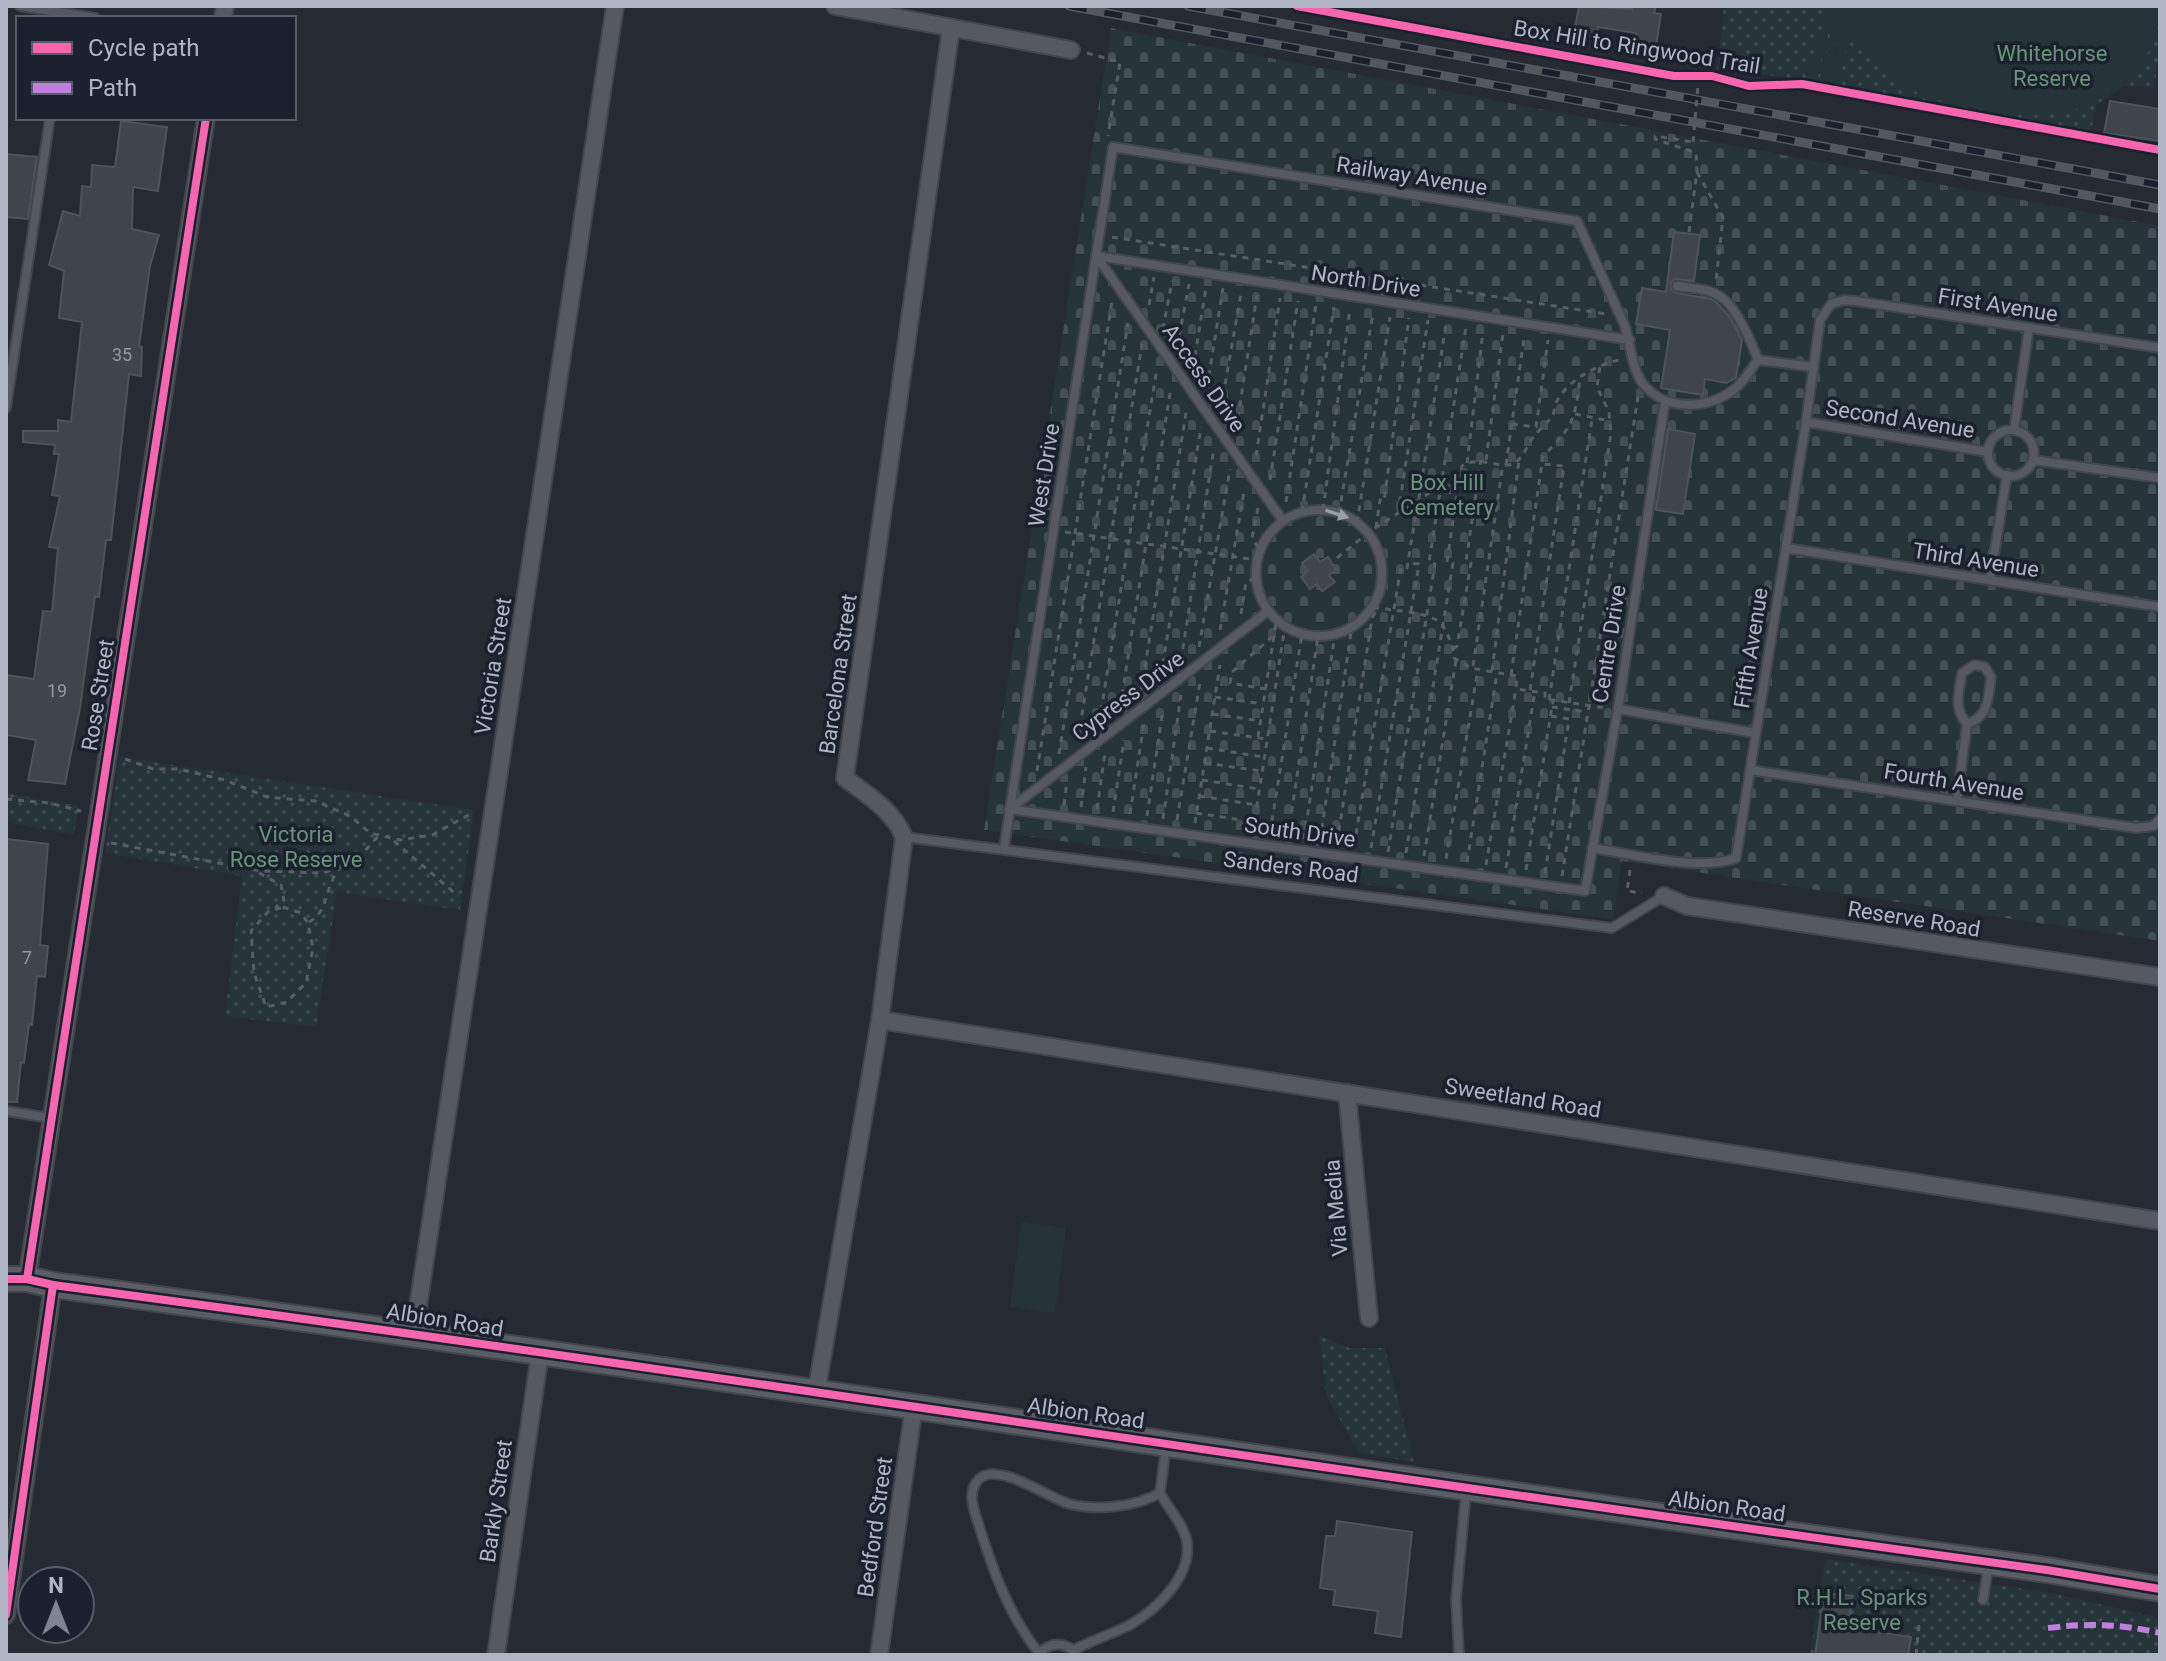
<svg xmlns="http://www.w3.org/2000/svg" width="2166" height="1661" font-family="Roboto,sans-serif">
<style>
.cemetery{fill:url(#cemetery-stones)}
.park{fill:url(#park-dots)}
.pitch{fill:#243439}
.building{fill:#40444b;stroke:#4e525b;stroke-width:2}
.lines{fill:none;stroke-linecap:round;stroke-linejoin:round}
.lane-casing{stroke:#42454c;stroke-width:12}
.street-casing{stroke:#42454c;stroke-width:20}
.secondary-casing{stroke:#42454c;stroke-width:28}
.path{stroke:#595d64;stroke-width:3;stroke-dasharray:6 6;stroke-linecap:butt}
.lane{stroke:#565961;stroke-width:8}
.street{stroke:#565961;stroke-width:16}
.secondary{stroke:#5a5d66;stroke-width:24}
.rail-casing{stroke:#54585e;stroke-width:9}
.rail{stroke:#1a202d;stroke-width:6;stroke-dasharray:18;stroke-linecap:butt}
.path-bridge{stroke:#595d64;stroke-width:3;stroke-dasharray:6 6;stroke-linecap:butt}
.quiet{stroke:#c07fdc;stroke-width:6;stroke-dasharray:12 6;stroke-linecap:butt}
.cycleway-casing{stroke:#1a202d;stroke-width:13}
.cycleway{stroke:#f766af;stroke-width:8}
.oneway{fill:#999eac}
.labels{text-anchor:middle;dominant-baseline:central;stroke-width:7;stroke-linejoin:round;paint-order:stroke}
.number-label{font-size:18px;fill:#9399a6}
.street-label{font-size:22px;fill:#afb5c5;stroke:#1a202d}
.park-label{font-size:22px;fill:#679575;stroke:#1a202d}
</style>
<defs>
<pattern id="cemetery-stones" width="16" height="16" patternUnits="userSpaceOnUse" patternTransform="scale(2)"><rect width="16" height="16" fill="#243439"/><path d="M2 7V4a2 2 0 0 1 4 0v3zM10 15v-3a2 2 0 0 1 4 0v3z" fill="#414f54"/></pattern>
<pattern id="park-dots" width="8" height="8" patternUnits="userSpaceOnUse" patternTransform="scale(2)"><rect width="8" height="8" fill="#243439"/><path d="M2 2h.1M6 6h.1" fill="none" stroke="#414f54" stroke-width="1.8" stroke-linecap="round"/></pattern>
</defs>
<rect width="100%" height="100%" fill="#262a33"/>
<path class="cemetery" d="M1111 28 2160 226V941L1622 861 1613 919 984 830Z"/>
<g class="park">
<path d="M1724 6H2160V49L2154 88 2123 86 2097 105 2090 134 1802 79 1717 69Z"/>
<path d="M120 757 474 810 460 910 337 892 316 1027 225 1016 242 876 105 853Z"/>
<path d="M6 793 79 806 74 835 6 822Z"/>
<path d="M1319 1335 1349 1348H1385L1414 1462 1359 1453 1326 1395Z"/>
<path d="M1825 1559 2051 1593 2160 1618V1655H1810Z"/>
</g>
<g class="pitch">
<path d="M1824 6H2160C2160 63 2114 102 2061 113 2028 119 1990 112 1958 104 1946 101 1933 100 1922 95 1895 82 1871 60 1849 40L1835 88 1828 86 1841 33 1825 86 1818 84 1834 27 1832 21 1815 81 1807 79 1826 14H1828Z"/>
<path d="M1021 1222 1066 1228 1055 1313 1010 1307Z"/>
</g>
<g class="building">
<path d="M1579 6 1632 9V6H1656L1654 13 1661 14 1656 46 1634 43 1636 33 1598 27 1597 37 1574 33Z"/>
<path d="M2110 101 2160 109V141L2104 133Z"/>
<path d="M121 121 167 127 158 191 133 187 132 229 159 235 150 266 139 346 142 347 141 376 129 374 111 540H106L99 597 95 596 80 708 65 784 28 780 36 740 6 735V675L34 679 43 611 52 612 58 548 49 547 60 496 52 495 59 454H54L55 445 23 442V431H58V420L71 422 82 322 59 318 64 271 49 265 63 211 80 216 82 186 91 187 92 165 115 167Z"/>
<path d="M6 154 37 157 28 219 6 217Z"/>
<path d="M1674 232 1700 235 1694 281 1675 279 1671 282V289L1676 293 1711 299 1717 303 1730 317 1742 340 1736 378 1726 383 1705 379 1703 395 1661 388 1670 330 1636 324 1642 288 1666 292Z"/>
<path d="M1668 429 1695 434 1683 514 1656 510Z"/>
<path d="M1314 554 1320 562 1328 557 1336 570 1329 575 1335 582 1322 591 1317 584 1310 589 1301 577 1308 571 1302 563Z"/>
<path d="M6 839 48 844 40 945 48 946 45 977 37 976 32 1025 29 1024 24 1063 21 1062 17 1102H6Z"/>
<path d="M1337 1521 1412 1532 1401 1637 1375 1633 1378 1611 1333 1605 1335 1590 1320 1588 1326 1536H1335Z"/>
<path d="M1824 1593 1852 1596 1848 1628 1911 1637 1908 1655H1815Z"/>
</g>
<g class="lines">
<defs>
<g id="lane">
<path d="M20 6 95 18"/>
<path d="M1097 256 1630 340"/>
<path d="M1097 257 1283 521"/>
<path d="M1758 360 1814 367"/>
<path d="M6 408 50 118"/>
<path d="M1806 422 1988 452"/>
<path d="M2014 430 2029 328"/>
<circle cx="2011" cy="453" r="23"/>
<path d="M2033 460 2160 478"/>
<circle cx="1319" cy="573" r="63"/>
<path d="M1786 548 2160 607"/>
<path d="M1990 580 2007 475"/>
<path d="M1618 709 1755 733"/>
<path d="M1750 770 2136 828 2153 826 2160 819"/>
<path d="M1957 801 1967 724C1953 708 1959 693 1962 673L1974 665 1985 667 1991 677C1988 698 1989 717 1967 724"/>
<path d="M1009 809 1585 891 1618 709 1665 402"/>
<path d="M1010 809 1268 611"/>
<path d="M904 837 1612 928 1664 896"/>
<path d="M1004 848 1113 147 1577 221 1624 324C1631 343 1631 368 1643 384 1667 413 1713 410 1739 385 1746 377 1752 368 1758 360 1751 341 1735 301 1714 293 1703 288 1688 288 1677 286"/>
<path d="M1592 848C1631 854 1700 872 1736 858L1806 422 1820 320 1831 304 1844 300 1856 301 2160 348"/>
<path d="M6 1111 50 1118"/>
<path d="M1983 1600 1989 1563"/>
<path d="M1073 1650C1091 1641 1112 1634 1130 1625 1157 1609 1192 1576 1187 1542 1184 1525 1168 1508 1160 1493"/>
<path d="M1039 1653C1009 1616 993 1570 979 1526 974 1510 966 1492 979 1479 998 1461 1048 1498 1070 1504 1098 1511 1135 1507 1160 1493L1166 1447"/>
<path d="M1038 1655C1050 1641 1066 1641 1077 1655"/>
<path d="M1459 1655 1456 1600 1466 1492"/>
</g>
<g id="street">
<path d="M835 6 1071 50"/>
<path d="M223 18 225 6"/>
<path d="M1664 896 1687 906 2160 977"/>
<path d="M880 1020 2160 1221"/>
<path d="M1347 1093 1369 1318"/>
<path d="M27 1279 206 118"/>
<path d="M414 1333 615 6"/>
<path d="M816 1394 880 1020 904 837C893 810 867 795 845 778L951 28"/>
<path d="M6 1615 53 1285"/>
<path d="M496 1655 540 1353"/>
<path d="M879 1655 914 1406"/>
</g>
<path id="secondary" d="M6 1279H27L53 1285C719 1373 1382 1480 2047 1570L2160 1589"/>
</defs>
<use href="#lane" class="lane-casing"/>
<use href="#street" class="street-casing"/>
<use href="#secondary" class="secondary-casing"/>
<g class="path">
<path d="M1087 53 1120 62 1108 136"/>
<path d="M1697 172 1723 218 1716 281"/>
<path d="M1689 232 1697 171 1696 153 1655 139V136L1693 142"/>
<path d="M1112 237 1606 314"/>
<path d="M1149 305 1154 277"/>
<path d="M1163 329 1172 281"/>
<path d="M1177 348 1189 284"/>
<path d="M1193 368 1206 288"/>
<path d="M1207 388 1223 288"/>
<path d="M1221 408 1241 293"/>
<path d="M1575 414 1610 421"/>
<path d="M1512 424 1536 427 1548 340"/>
<path d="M1236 430 1257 295"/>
<path d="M1256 456 1280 298"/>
<path d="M1486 460 1503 333"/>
<path d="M1467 463 1483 332"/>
<path d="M1506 465 1524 338"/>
<path d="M1270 480 1298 301"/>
<path d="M1419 498 1446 324"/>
<path d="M1286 502 1316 304"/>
<path d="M1258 508 1252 538 1260 550"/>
<path d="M1323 510 1350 309"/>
<path d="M1302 512 1334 307"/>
<path d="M1339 513 1373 313"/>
<path d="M1398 514 1428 320"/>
<path d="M1357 523 1390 317"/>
<path d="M1376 528 1380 500 1384 501 1409 318"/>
<path d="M1065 532 1257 560"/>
<path d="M1337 558 1369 532 1440 486 1452 473 1460 474 1462 466C1481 454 1503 472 1516 462 1524 456 1528 444 1534 436 1539 430 1546 424 1551 418 1556 412 1553 406 1557 401 1568 380 1597 365 1619 360"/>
<path d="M1373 607C1397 612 1418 610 1441 622L1452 644 1454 658 1471 668 1517 676 1516 689 1545 693V699L1606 708"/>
<path d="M1241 614 1246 582 1256 578"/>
<path d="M1220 630 1244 492"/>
<path d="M1199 647 1230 469"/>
<path d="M1453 649 1457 646 1471 563 1466 561 1481 460"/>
<path d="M1181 661 1214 447"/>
<path d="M1473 666 1503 464"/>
<path d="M1492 671 1519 460"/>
<path d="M1511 675 1543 456C1573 427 1575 420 1580 378"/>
<path d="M1161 676 1201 427"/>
<path d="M1266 689 1230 683 1232 672 1272 637"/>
<path d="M1530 690 1564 466 1542 464"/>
<path d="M1141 691 1187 407"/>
<path d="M1215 697 1263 704"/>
<path d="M1549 700 1592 419"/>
<path d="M1569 703 1611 433 1609 412 1597 387 1600 366"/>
<path d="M1120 707 1171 387"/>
<path d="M1552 707 1587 712"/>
<path d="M1213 714 1261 721"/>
<path d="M1099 723 1157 368"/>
<path d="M1210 731 1266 739"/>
<path d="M1258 737 1276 623"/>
<path d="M1078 739 1142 344"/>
<path d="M1207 748 1263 757"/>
<path d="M1059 754 1128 323"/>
<path d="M125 759 153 769H178L225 780 267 797 315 801 350 816 370 833 400 840 432 835 474 812"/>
<path d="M1205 763 1261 771"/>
<path d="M1037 771 1112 301"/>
<path d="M1202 780 1259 789"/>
<path d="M1199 796 1257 805"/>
<path d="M6 799 49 803 81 811"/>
<path d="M1064 805 1067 781"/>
<path d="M1081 807 1086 767"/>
<path d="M1097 809 1105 753"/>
<path d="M1113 812 1124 740"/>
<path d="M1196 813 1254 822"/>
<path d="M1130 814 1144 723"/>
<path d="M1147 816 1163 709"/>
<path d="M1163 819 1181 695"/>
<path d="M1177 820 1200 682"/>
<path d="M1195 823 1220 665"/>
<path d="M1253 831 1285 626"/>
<path d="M1270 833 1302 634"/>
<path d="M1288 836 1318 636"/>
<path d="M1304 839 1335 634"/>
<path d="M394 841 458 896"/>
<path d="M1320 841 1352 626"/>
<path d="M111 843 262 871 323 873 356 861 379 835"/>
<path d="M1337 843 1372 618 1378 608"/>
<path d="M1354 846 1401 567 1407 568 1418 501"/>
<path d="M1371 848 1419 564 1408 563"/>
<path d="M1388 852 1435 564 1429 562 1466 327"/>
<path d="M1406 853 1453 563 1447 562 1460 474"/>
<path d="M1424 856 1456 660"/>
<path d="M1446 859 1478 669"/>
<path d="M1467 862 1497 673"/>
<path d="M1486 865 1516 689"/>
<path d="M1506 868 1535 691"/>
<path d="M1526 870 1553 700"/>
<path d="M1630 870 1627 891 1642 893"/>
<path d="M259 873 281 885 284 900 275 908"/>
<path d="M1545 873 1569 719 1550 716"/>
<path d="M1562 876 1638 397"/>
<path d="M283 907 301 913 308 923 313 948 306 983 287 1002 266 1007 254 973 251 931 268 912Z"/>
<path d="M309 922C322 915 325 902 329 889 331 881 337 872 341 865"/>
<path d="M1916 1655 1919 1625"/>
</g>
<use href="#lane" class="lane"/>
<use href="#street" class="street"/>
<use href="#secondary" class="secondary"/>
<defs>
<g id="rail">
<path d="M1069 6 2160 209"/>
<path d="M1188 6 2160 185"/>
</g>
</defs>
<use href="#rail" class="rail-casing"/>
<use href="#rail" class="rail"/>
<path class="path-bridge" d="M1693 142 1699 75"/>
<path class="quiet" d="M2048 1628C2088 1623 2121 1624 2160 1633"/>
<defs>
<g id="cycleway">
<path d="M1297 6 1674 76H1712L1749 86 1802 84 2160 150"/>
<path d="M6 1279H27L53 1285C719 1373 1382 1480 2047 1570L2160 1589"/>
<path d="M27 1279 206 118"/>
<path d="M6 1615 53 1285"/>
</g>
</defs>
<use href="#cycleway" class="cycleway-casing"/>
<use href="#cycleway" class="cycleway"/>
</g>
<defs><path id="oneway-solid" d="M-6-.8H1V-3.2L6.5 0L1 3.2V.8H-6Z" transform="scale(2)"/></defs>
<use class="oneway" href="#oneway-solid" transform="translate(1337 514) rotate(18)"/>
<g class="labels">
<g class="number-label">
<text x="122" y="354">35</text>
<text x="57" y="690">19</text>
<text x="27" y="957">7</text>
</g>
<g class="street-label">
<text transform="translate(1637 47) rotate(9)">Box Hill to Ringwood Trail</text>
<text transform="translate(1412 176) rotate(9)">Railway Avenue</text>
<text transform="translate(1366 281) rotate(9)">North Drive</text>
<text transform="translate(1998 305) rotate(9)">First Avenue</text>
<text transform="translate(1204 378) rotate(55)">Access Drive</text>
<text transform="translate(1900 419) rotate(9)">Second Avenue</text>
<text transform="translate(1044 475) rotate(-81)">West Drive</text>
<text transform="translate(1976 560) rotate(9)">Third Avenue</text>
<text transform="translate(1609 644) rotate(-81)">Centre Drive</text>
<text transform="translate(1751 648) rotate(-81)">Fifth Avenue</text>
<text transform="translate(493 666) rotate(-81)">Victoria Street</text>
<text transform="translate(838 674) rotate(-82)">Barcelona Street</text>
<text transform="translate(98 695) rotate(-81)">Rose Street</text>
<text transform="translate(1128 696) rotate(-37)">Cypress Drive</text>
<text transform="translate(1954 782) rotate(9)">Fourth Avenue</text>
<text transform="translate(1300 832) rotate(8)">South Drive</text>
<text transform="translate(1291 867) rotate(7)">Sanders Road</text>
<text transform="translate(1914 919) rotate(9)">Reserve Road</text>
<text transform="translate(1523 1098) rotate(9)">Sweetland Road</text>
<text transform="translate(1336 1208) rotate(-95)">Via Media</text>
<text transform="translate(445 1320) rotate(9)">Albion Road</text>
<text transform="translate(1086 1413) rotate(8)">Albion Road</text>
<text transform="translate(496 1501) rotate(-82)">Barkly Street</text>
<text transform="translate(1727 1506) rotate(8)">Albion Road</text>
<text transform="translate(875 1527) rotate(-82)">Bedford Street</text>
</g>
<g class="park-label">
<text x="2052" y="53">Whitehorse<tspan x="2052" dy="25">Reserve</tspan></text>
<text x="1447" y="482">Box Hill<tspan x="1447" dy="25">Cemetery</tspan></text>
<text x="296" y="834">Victoria<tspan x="296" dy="25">Rose Reserve</tspan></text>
<text x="1862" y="1597">R.H.L. Sparks<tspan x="1862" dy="25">Reserve</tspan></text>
</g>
</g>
<rect width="2166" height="1661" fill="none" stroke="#afb5c5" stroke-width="16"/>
<rect x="16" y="16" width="280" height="104" fill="#1a202d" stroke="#565c6a" stroke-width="2"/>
<rect x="32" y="42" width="40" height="12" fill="#f766af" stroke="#565c6a" stroke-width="2"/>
<text x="88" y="56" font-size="24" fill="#afb5c5">Cycle path</text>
<rect x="32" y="82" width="40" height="12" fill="#c07fdc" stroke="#565c6a" stroke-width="2"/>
<text x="88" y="96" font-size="24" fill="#afb5c5">Path</text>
<g transform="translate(56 1605)"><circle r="38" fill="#1a202d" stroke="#565c6a" stroke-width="2"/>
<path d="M0-6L14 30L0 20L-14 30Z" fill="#7f8492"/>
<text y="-12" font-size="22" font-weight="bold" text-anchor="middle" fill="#afb5c5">N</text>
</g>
</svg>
